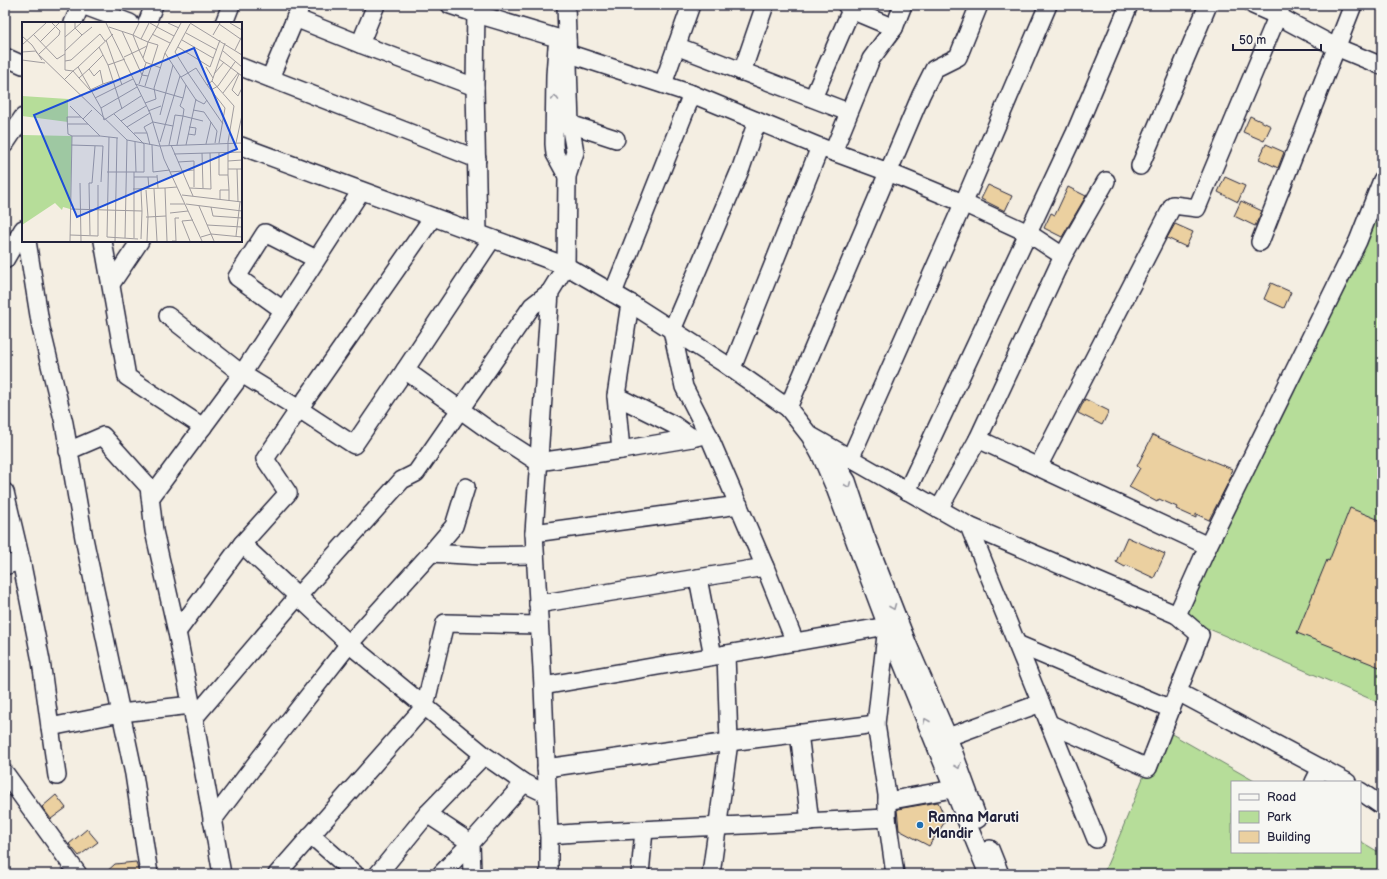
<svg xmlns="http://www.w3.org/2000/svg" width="1387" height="879" font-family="'Balsamiq Sans',sans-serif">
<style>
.green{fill:#b6dd99;stroke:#6c806a}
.building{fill:#ebd0a0;stroke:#22223b}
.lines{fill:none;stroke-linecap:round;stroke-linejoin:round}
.minor-casing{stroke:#22223b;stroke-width:20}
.minor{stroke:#f6f6f2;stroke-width:17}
.oneway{stroke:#9797a0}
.poi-dot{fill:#1f6fb2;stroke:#f6f6f2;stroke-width:1.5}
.labels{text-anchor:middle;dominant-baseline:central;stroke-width:3;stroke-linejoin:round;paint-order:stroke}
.poi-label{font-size:14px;font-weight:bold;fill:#22223b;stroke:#f6f6f2;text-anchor:start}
.inset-road{fill:none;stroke:#a09c9f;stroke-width:1}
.view{fill:#1d4ed8;fill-opacity:0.15;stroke:#1d4ed8;stroke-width:2}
.inset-edge{fill:none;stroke:#22223b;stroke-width:2}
</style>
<rect width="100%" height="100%" fill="#f4eee2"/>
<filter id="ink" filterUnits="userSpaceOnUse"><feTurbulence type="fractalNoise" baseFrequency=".025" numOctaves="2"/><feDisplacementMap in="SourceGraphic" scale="8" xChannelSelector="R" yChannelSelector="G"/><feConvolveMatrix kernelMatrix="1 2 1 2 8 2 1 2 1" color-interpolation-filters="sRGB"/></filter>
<g filter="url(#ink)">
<g class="green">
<path d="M1382 167V704L1177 615Z"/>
<path d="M1163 729 1256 782H1232V852H1360V841L1382 854V874H1103L1117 842Z"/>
</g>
<g class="building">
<path d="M1250 116 1271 126 1264 141 1243 132Z"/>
<path d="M1266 144 1284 152 1278 168 1259 159Z"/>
<path d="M1225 177 1245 186 1238 202 1218 192Z"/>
<path d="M988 185 1012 196 1005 211 981 199Z"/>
<path d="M1068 187 1086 196 1062 237 1044 228 1051 213 1055 215Z"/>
<path d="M1241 201 1262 211 1255 226 1234 216Z"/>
<path d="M1175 224 1193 232 1186 247 1167 238Z"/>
<path d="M1271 283 1291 292 1284 308 1264 299Z"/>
<path d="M1085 399 1109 411 1102 425 1078 413Z"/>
<path d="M1153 435 1188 451 1232 469 1230 474 1232 475 1209 520 1196 514V518L1176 509 1177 507 1159 499 1157 502 1129 487 1140 468 1137 466Z"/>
<path d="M1350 508 1382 521V668L1334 649 1335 648 1297 633 1327 560 1329 561Z"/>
<path d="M1127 537 1165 554 1154 578 1126 565 1125 567 1116 562Z"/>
<path d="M56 795 66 808 51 819 42 807Z"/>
<path d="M938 802 946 820 929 846 899 830 897 809Z"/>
<path d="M87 829 98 842 79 856 69 844Z"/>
<path d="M136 862 139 874H104L115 864Z"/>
</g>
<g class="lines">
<defs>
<g id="minor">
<path d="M82 5 130 23"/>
<path d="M376 5 360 44 475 87"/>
<path d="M450 5 477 14 567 41"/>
<path d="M476 5 475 87 478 233"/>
<path d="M846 5 851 10 894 28"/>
<path d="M1253 5 1278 16 1336 47 1382 66"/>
<path d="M295 18 360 44"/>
<path d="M73 23 81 5"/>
<path d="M147 23 154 5"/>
<path d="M224 23 231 5"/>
<path d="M676 46 848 112"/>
<path d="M557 47 555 75 554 144 555 154 567 176"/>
<path d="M557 51 567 53 692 94 613 293"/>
<path d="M5 57 23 65"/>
<path d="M241 67 477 159"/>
<path d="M742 72 765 5"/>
<path d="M270 78 301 5"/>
<path d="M663 84 691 5"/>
<path d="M692 94 757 121"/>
<path d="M813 98 851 10"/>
<path d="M561 123 570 124 616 139"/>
<path d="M5 144 23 117"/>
<path d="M241 146 566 266 630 303 722 362 788 408 810 436 822 458 835 488 887 626 988 874"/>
<path d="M833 152 871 59 894 28 903 5"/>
<path d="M1140 166 1208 5"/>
<path d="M1106 181 1063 256 978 439 1208 546"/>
<path d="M27 241 41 328 64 423 84 538 121 713 191 705"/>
<path d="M103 241 127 377 203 427"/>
<path d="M1260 242 1353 5"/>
<path d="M5 260 23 229"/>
<path d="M111 284 140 241"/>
<path d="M283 310 237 277 265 233 316 259"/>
<path d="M168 316 242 374 299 409 433 217"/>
<path d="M732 368 820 147 888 172 963 203 1028 233 1063 256"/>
<path d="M405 370 492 239"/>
<path d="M616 396 630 303"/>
<path d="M788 408 921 95 934 69 958 57 979 5"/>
<path d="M811 436 969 526 1096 839"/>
<path d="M621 450 692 438"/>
<path d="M68 451 103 436 149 487 154 531 177 632 242 544 349 644 484 755 524 783 547 794"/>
<path d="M850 459 967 195 1048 5"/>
<path d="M826 460 836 464 847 481 865 535 908 645 948 737 978 819"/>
<path d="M1038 467 1173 205 1197 208 1282 5"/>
<path d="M907 491 1075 133 1129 5"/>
<path d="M5 492 21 560"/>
<path d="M151 497 242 374 361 191"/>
<path d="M939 509 978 439"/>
<path d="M969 526 1177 615 1208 546 1358 241 1382 180"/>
<path d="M534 533 739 505"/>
<path d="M242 544 288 493 265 459 299 409 354 445 405 370 493 433 538 462 621 450 616 396 674 425 692 438 708 434"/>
<path d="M431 553 482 556 535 555"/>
<path d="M5 566 21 560 41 661 50 727 121 713 134 774 149 874"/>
<path d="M698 578 713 656"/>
<path d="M538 604 765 567"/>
<path d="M177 632 194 718 222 874"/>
<path d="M795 642 765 567 708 434 684 387 672 330 741 168 757 121 820 147"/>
<path d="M1017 644 1171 709"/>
<path d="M543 686 887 626 876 724 887 795V818L895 874"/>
<path d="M1178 692 1347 782"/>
<path d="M194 718 298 596 402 480 416 473 532 306 550 292"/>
<path d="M1050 724 1148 768 1200 635 1177 615"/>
<path d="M50 727 57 776"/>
<path d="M799 733 810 822"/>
<path d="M948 737 1041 703"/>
<path d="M546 768 729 742 876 724"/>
<path d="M5 773 78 874"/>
<path d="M1314 782 1321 768"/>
<path d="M1360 791 1382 806"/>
<path d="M887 801 953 789"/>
<path d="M427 814 471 843 441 874"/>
<path d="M212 821 260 758 349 644 431 553 454 526 466 487"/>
<path d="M311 835 355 874"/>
<path d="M549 835 576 833 887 818"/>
<path d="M990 849 1000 874"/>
<path d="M277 874 425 706 445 623 539 625"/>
<path d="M378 874 427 814 484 755"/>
<path d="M472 874 471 843 524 783"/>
<path d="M549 874V835L543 686 534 533 550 292 566 266 567 176 575 152 570 124 566 5"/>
<path d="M640 874 644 830"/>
<path d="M711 874 729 742 726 654"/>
</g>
</defs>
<use href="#minor" class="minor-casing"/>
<use href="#minor" class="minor"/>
</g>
<defs><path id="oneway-chevron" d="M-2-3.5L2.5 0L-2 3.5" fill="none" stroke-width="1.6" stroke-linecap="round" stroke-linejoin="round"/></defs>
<g class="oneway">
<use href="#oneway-chevron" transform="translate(555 98) rotate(-89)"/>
<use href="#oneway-chevron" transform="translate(848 485) rotate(68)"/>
<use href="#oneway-chevron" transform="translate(893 607) rotate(68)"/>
<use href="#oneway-chevron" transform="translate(926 721) rotate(-112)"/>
<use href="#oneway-chevron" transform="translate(958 766) rotate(70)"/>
</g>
</g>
<circle class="poi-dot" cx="920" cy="825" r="4"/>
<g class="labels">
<g class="poi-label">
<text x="928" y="817">Ramna Maruti<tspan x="928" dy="16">Mandir</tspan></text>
</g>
</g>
<g transform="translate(22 22)">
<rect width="220" height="220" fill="#f4eee2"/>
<path d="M0 74 46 77V100L0 94ZM0 113 50 114 48 187 41 185 40 188 33 181 0 203Z" fill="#b6dd99"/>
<path class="inset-road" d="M43 1V48L51 49 56 45 79 86 82 98 119 74M84 1 128 91 142 137 180 219M137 1 135 5 152 14M146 1 157 6M168 1 220 33M208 1 220 8M168 2 153 30 166 51 174 46 185 63 190 59 212 84 206 120V153H197V131M197 2 220 18M87 5 111 13 117 1M100 9 120 53 117 62M164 11 195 28M11 12 35 37 43 32M130 12 148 21M60 13 70 5M191 13 198 1M0 14 10 23 20 38M43 15 59 1M119 17 126 20 125 24 117 28 123 40 139 46M84 18 100 63M160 18 191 36M18 20 37 1M0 23 24 1M77 25 86 43 100 87M156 25 188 45 198 18M213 28 220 14M43 29 60 13 53 6V1M201 29 220 45M0 30 14 29M14 30 105 118 137 124 220 121M143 31 159 1M17 32 37 13 38 9 30 1M102 35 117 28 111 13 119 17 127 1M121 36 125 24M197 37 220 54M0 38 23 41M43 39 49 38 78 12 83 19M124 41 120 53 126 54M86 43 103 37M56 45 91 12M184 45 191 56M67 47 81 33M192 52 202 40M217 52 210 68 216 74 220 66M159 55 166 51 201 102M57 56 68 68 81 62M42 58 51 49 57 56 67 47 72 54 78 48 81 62 90 59M190 59 203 21M113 62 161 76 164 63 174 78 182 82 185 78M185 63 203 86 197 121M123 64 136 23 126 20 135 5 128 1M189 68 196 64 213 40M201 71 216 51M73 76 111 57M123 81 134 77 132 66 143 31 164 63M48 84 78 114 96 116M79 86 115 65M171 88 182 90 195 109 193 121M126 89 139 84M92 92 122 122V150H114M138 93 151 43M61 97 70 88M99 99 124 84M46 102H66M105 105 128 91M112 111H125L122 105 131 100 151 104 153 93 161 94 162 87 158 84 161 76M125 111 128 123M166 112 173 113 174 106 167 105M50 114 46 112 45 95H59M87 115 85 215 116 217M138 120 158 54M214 121 220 93M184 122 189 100M49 123 81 124 79 160M130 123 131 150 148 148M147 123 151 104M149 123 171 174M155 123 161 94 181 99M164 123 174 77M180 131 181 166M152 132 220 130M206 139 220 138M156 140 172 139V165M206 147H219M215 147 216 180M85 150H114L113 120M148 150 172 148M135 153 136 166M206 153 207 168M112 155H135M126 155 127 167M58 161 59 219M168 166 189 167 188 131M111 167 143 166M132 167 135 219M119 168 120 189M160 173 220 180M198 177V168H207V179M148 182H163M164 182 220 189M177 184 192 219M189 185 191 194 220 196M48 187 120 189 119 217M148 191 166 189M144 194 143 166 155 165M124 195H126L124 168M185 203 220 205M48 213 76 214V163M68 213 67 161H70L73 124M214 214 218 180M179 215 189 212 220 215M103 216 105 118M112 216V150M48 219 50 114H78M93 219 95 116M125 219 126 195 144 194 145 219M150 219H154L153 196H157M168 219 160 199 171 198"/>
<path class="view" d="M172 26 215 127 55 195 12 93Z"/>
<rect width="220" height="220" class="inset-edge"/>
</g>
<rect width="1387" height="879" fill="none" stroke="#f6f6f2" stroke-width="20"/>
<rect x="10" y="10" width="1367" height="859" fill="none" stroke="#22223b" stroke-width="1.5" filter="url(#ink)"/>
<rect x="1231" y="781" width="130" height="72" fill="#f6f6f2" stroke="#a1a1a9"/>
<rect x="1239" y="794" width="20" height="6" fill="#f6f6f2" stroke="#a1a1a9"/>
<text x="1267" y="801" font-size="12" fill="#22223b">Road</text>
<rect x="1239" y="811" width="20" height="12" fill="#b6dd99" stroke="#a1a1a9"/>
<text x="1267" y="821" font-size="12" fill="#22223b">Park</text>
<rect x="1239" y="831" width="20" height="12" fill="#ebd0a0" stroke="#a1a1a9"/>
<text x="1267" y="841" font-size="12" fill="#22223b">Building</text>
<path d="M1233 44v6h88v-6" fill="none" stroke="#22223b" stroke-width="2"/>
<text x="1239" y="44" font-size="12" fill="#22223b" stroke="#f6f6f2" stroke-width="3" paint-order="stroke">50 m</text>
</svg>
